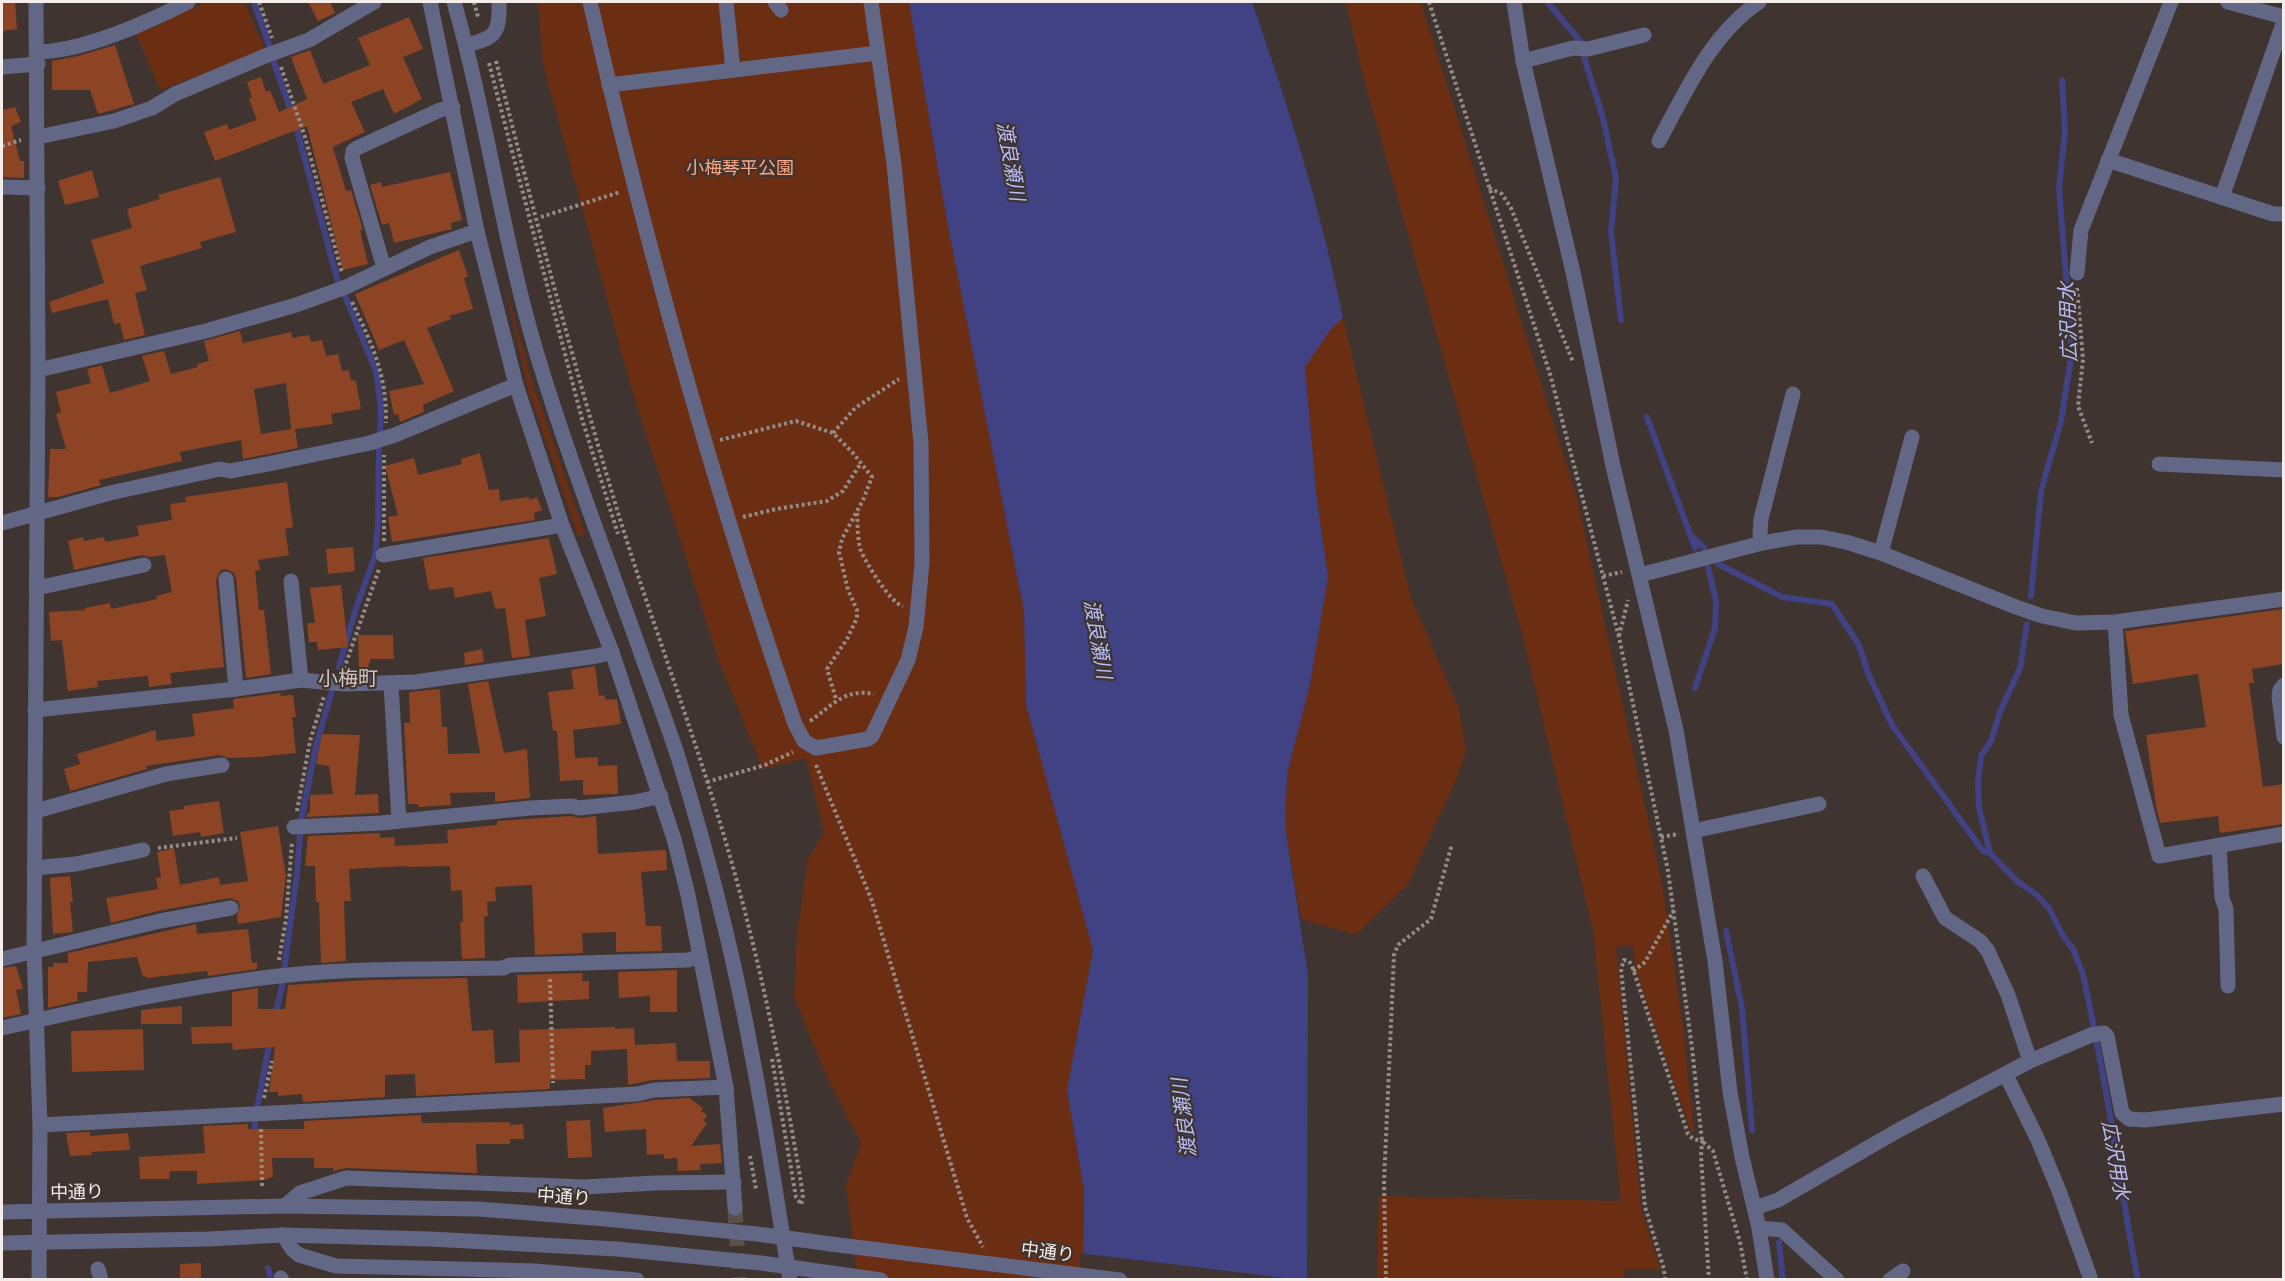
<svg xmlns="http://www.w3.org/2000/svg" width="2285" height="1281" font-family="Lato,'Noto Sans JP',sans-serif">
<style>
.green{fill:#6b2e13}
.water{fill:#414284}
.pier{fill:#3f3430}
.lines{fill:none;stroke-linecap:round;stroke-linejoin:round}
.stream{stroke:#414284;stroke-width:6}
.building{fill:#8c4424;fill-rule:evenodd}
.minor-tunnel{stroke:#5a504c;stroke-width:15;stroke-dasharray:15 8;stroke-linecap:butt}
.path{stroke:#958c89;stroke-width:4;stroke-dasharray:3 3;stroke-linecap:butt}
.minor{stroke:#636786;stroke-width:15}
.minor-bridge{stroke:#636786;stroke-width:15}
.labels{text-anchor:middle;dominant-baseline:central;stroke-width:4.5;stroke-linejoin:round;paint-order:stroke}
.park-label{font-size:18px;fill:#fca886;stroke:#3f3430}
.street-label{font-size:18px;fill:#f4edea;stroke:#3f3430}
.water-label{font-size:20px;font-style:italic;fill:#b7bdf8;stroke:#3f3430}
.neighbourhood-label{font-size:20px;fill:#d1c3bd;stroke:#3f3430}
</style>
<rect width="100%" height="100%" fill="#3f3430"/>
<g class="green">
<path d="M204 2H244L265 50 160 90 135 32 149 30Z"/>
<path d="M538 2H909L948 226 1024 611 1026 705 1093 950 1067 1090 1084 1190 1083 1279H858L846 1185 861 1143 825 1073 794 997 797 934 808 859 824 833 806 758 763 769 720 664 631 387 543 64Z"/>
<path d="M1346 2H1421L1577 498 1663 888 1684 1035 1694 1133 1691 1132 1636 971 1633 945 1616 947 1641 1208 1661 1270 1625 1269 1624 1279H1377L1379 1196 1621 1201 1593 930 1524 641 1363 76Z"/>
<path d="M504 281 534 387 585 534 578 536 527 385Z"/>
<path d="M1343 318 1410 595 1459 709 1466 751 1456 780 1408 884 1356 935 1301 919 1285 826 1287 774 1310 684 1328 577 1317 500 1305 366 1331 329Z"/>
</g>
<path class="water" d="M909 2H1252C1288 105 1321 210 1343 318L1331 329 1305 367 1317 500 1328 577 1310 684 1287 774 1285 826 1308 975 1307 1279H1083L1084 1190 1067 1090 1093 950 1026 705 1024 611 948 226Z"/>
<path class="pier" d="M1080 1253 1293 1279 1080 1280Z"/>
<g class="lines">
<g class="stream">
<path d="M254 2 270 48"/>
<path d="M1548 3 1580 41"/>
<path d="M1584 57 1603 118 1616 178 1611 232 1621 320"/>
<path d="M273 60 292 114"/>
<path d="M295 123 338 282"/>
<path d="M345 296 376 371 381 408 380 433"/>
<path d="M1647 417 1695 548"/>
<path d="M1693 537 1704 548"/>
<path d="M1718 564 1782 597 1832 604 1859 645 1868 673 1892 725 1983 851 1990 853"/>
<path d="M2031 596 2041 491 2061 421 2072 352 2059 188 2065 131 2062 80"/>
<path d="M2027 624 2020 668 2000 712 1991 741 1981 756 1978 782 1979 808 1990 853 2017 881 2038 896 2049 908 2063 936 2073 949 2083 974 2094 1028"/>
<path d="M339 667 356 608 375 556 378 524 379 450"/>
<path d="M1695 688 1715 628 1716 601 1708 567"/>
<path d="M1726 931 1742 1008 1752 1130"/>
<path d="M284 970 297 874 301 821 316 746 332 691"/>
<path d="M275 1016 283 982"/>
<path d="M2096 1040C2113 1120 2122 1200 2138 1280"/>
<path d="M257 1108 270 1041"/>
<path d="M255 1136V1122"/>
<path d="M1779 1242 1783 1280"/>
<path d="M268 1268 270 1275"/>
</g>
</g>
<g class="building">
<path d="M2 2H15L17 29 2 31Z"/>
<path d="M308 2H330L335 13 318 21Z"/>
<path d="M409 17 423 49 403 57 422 99 394 114 383 89 351 102 365 132 333 147 346 191 351 190 363 230H360L368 264 343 270 307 126 215 161 204 132 227 124 229 130 257 120 249 99 252 97 247 82 261 77 266 92 270 90 279 112 307 99 291 57 310 50 323 84 370 65 358 38Z"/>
<path d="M115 45 134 104 98 114 90 90H52V61L78 56Z"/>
<path d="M15 107 21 122 11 126 20 161H24V178L2 177V110Z"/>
<path d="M92 170 99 197 65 205 58 181Z"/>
<path d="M450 172 462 220 451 223 452 229 394 243 389 223 382 225 370 185 381 182 382 187Z"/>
<path d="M220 177 236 232 200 242 202 248 140 266 147 290 135 293 145 335 124 340 120 323 114 324 108 299 52 313 49 302 104 283 91 240 132 228 127 209 160 199 158 195Z"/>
<path d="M459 250 468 276 464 278 473 309 449 316 451 319 427 328 454 391 423 405 424 412 400 422 398 414 394 415 389 391 424 384 404 340 379 350 355 294Z"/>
<path d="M240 331 243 343 291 332 292 338 309 335 311 342 322 340 326 356 338 354 342 371 349 370 351 380 356 381 361 409 331 414 333 424 295 429 298 448 243 459 241 440 180 452 182 461 99 480 101 485 58 497H48L50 449H66L56 414 61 412 56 392 91 383 87 369 102 365 110 393 150 381 142 356 164 351 171 374 198 367 197 364 209 361 204 341ZM286 383 291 429 261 434 254 389Z"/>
<path d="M480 453 489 490 499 489 500 501 529 497V500L537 497 542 510 534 513 535 520 392 542 388 517 398 515 385 466 414 458 418 475 462 464 461 459Z"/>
<path d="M287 482 293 527 285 529 289 555 258 560 260 570 255 571 259 610H264L271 674 246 678 236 578 234 573 226 569 220 571 216 580 224 667 170 673 172 684 149 687 148 676 97 681 98 687 68 691 62 640 51 641 49 612 85 610 84 608 110 603 111 609 157 599 156 596 172 592 165 555 150 557 142 555 74 570 68 541 83 537 84 541 104 537 105 542 139 536 137 526 172 520 170 504 186 502 185 497Z"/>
<path d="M549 538 557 574 539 578 546 616 525 620 530 656 512 658 505 608 495 609 491 591 455 598 453 587 429 590 423 558Z"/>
<path d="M353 547 355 571 328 574 326 549Z"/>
<path d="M341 585 348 647 318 650 317 642H309L307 623H315L310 588Z"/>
<path d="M2283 609V664L2252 669 2254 683H2249L2263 787 2283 784V824L2220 833 2218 816 2160 823 2156 806 2146 735 2206 727 2198 674 2133 684 2125 631Z"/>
<path d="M358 635H393L394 659H371L365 674H359Z"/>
<path d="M482 649 484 662 465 665 464 653Z"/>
<path d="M595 666 599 696 604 695 606 700 617 699 621 724 573 730 575 758 598 757V766L617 765 618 794 583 795V780L560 781 557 731H553L548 692 574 689 571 670Z"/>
<path d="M488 681 504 753 527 749 530 798 495 802V792L450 793 451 805 418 807V804H408L404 723H410L409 692 440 689 442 727H447L448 754 480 753 468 684Z"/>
<path d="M280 693 281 696 293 695 296 717H292L296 753 259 757 228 758 220 755 146 766 147 769 70 791 64 769 80 764 77 754 156 730V741L195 736 192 714 234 708 233 699Z"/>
<path d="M322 734 360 735 355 795 378 794 379 813 307 817V813H310V795L333 794 329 766 316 764Z"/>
<path d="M219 801 224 833 201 837 200 832 173 836 169 811 184 809V806Z"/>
<path d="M571 816 580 818 596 816 598 854 666 850 667 870 641 872 646 926H661L662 951 616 952V932L582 933 583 953 535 955 532 885 495 887 496 901 487 902 488 916 484 917 485 958 462 959 460 922H463L462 890 451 891 450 866 407 867 406 866 349 869 351 901H344L346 961 321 963 319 902H316L315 866H305L308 836 380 833V838L394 837 395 846 448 843 447 830 497 825V821Z"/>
<path d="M278 826 286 876 281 917 238 924 237 916 240 906 238 901 230 898 158 911 111 923 106 898 158 889 156 878 161 877 157 852 174 848 180 885 219 877 220 885 248 881 240 832Z"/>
<path d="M70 876 73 902H70L73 932 53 934 50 878Z"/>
<path d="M196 924 197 934 248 929 252 963 257 962V969L208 976 207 971 147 978 146 976 143 977 137 957 88 962 87 992H77L78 1001 48 1008V967H53L54 963H68V953Z"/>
<path d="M16 966 23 989 16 990 21 1014 2 1018V968Z"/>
<path d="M677 970V1012H650V996L619 998 618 972Z"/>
<path d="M583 973 582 981H589V999L518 1003 517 975Z"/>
<path d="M467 978 472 1031 493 1030 495 1063 520 1062 519 1030 615 1027V1029L634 1028 635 1045 676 1043 677 1061H710V1078L653 1080 628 1085 627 1049 591 1051V1065H585V1079L550 1080V1089L416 1096 415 1074 385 1075V1097L303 1102 302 1094 278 1096V1092H269L275 1047 233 1050 232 1043 192 1044 191 1027 232 1026V992L258 988V1009H285L288 985 369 980Z"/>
<path d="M182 1006V1024H141V1010Z"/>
<path d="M143 1029 144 1070 72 1072 71 1031Z"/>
<path d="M689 1098 703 1108 701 1111 707 1115 704 1121 707 1123 691 1146 720 1144 722 1163 700 1164 701 1170 678 1171 677 1158 664 1159V1154L647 1155 646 1129 605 1132 603 1108 655 1100Z"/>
<path d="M421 1115 422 1123 510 1122V1125L523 1124 524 1139H510V1144H476L477 1173 346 1168 333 1171V1168H314V1158H272L273 1177 264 1180 197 1184V1171H170L169 1179H140L139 1157 205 1153 203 1126 248 1124V1129H304V1121Z"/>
<path d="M590 1120 592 1157 568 1158 566 1121Z"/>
<path d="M90 1132V1136L128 1133 130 1150 91 1152 92 1155 70 1156 66 1133Z"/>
<path d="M201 1263V1280H180V1264Z"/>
</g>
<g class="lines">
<path class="minor-tunnel" d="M735 1208 739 1280"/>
<g class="path">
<path d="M259 2 272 38"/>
<path d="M474 2 478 17"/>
<path d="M1429 2 1550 374 1619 637 1668 871 1692 1048 1702 1141 1713 1151 1740 1242 1747 1280"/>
<path d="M496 61C533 210 572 359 616 506 644 599 678 689 707 781 751 916 780 1055 803 1195L801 1205"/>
<path d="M489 63 582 419 618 534"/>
<path d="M281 67 305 137 342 273"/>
<path d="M2 146 21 140"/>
<path d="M1489 188 1502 194 1511 208 1573 362"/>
<path d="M541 217 620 192"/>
<path d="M2077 288 2083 359 2078 406 2092 443"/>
<path d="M352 302C372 345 387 374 386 423"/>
<path d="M833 433 855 408 899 379"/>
<path d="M720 440 796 421 833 433 853 453 872 477 863 500 842 539 839 552 848 590 857 610V618L847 639 827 669 836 699"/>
<path d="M857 513C858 525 857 539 861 551 866 563 891 604 903 606"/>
<path d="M743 517 776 509 827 501 843 491 861 463"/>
<path d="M384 541V455"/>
<path d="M1603 576 1622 572"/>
<path d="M1619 636 1628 600"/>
<path d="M344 669 379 569"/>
<path d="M810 721C832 706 844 688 874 694"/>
<path d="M816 765 872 901 967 1218 983 1247"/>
<path d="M707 782 765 765 793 752"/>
<path d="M297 811 310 741 324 696"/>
<path d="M1661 837 1679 834"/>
<path d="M158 848 237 838"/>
<path d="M279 960 286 919 292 842"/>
<path d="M1633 971 1645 962 1674 910"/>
<path d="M550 979 553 1083"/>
<path d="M772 1059 796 1197 801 1204"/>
<path d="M264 1098 272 1061"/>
<path d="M261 1129 262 1187"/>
<path d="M750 1156 756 1189"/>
<path d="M1386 1280 1384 1183 1394 955 1398 945 1431 919 1452 844"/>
<path d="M1665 1280 1664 1269 1645 1207 1621 969 1624 960 1629 961 1632 966 1688 1134 1693 1139 1702 1141 1701 1156 1709 1280"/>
</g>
<g class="minor">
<path d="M36 2 38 368 34 951 40 1125 39 1280"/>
<path d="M430 2 477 231 516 385 562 525 612 652 674 839 688 895 726 1087 735 1208"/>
<path d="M454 2C487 117 502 236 536 351 567 455 607 557 643 659 655 692 668 726 679 760 708 855 733 952 751 1050 766 1126 777 1203 790 1280"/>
<path d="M590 2C646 245 713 487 795 724L804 741 816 748 868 739 872 736 908 660 916 627 922 563 921 443 894 164 871 2"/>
<path d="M726 2 733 70"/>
<path d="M775 2 781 10"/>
<path d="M1514 2 1523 61 1573 272 1613 466 1676 730 1715 961 1730 1092 1742 1157 1759 1228 1767 1280"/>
<path d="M2228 2 2284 17"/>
<path d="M466 45C496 38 500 33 499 2"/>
<path d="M38 52C85 51 146 23 188 2"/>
<path d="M1523 61 1573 48 1588 49 1644 35"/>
<path d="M2 67 38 64"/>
<path d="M609 85 878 53"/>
<path d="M38 137 114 121 152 108 175 94 265 56 309 40 374 2"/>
<path d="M1659 141C1686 91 1711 34 1759 2"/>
<path d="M2108 160 2273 214H2284"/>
<path d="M2 187 38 188"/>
<path d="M2222 197 2284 21"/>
<path d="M384 268 352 158 353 151 357 148 440 110 453 107"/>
<path d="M2077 273 2081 230 2171 2"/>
<path d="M38 368H47L206 331 296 305 346 287 430 247 477 231"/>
<path d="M2159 464 2284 470"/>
<path d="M2 523 110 493 220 469 230 471 268 464 370 443 395 435 516 385"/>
<path d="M1762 543 1760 534 1761 519 1793 394"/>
<path d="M1881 553 1912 437"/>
<path d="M383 555 562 525"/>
<path d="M1640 575 1762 543 1797 537H1821L1846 542 1881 553 2016 607 2042 616 2076 623 2115 622 2284 599"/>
<path d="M226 579 236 689"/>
<path d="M291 581 301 680"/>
<path d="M37 586H46L144 565"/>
<path d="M2115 622 2121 715 2159 856 2284 834"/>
<path d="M391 684 399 821"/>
<path d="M2284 685 2280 690 2279 696 2284 737"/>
<path d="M35 710 236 689 301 680 344 684 415 682 597 656 612 652"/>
<path d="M36 811 166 774 222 765"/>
<path d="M294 827 381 823 530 808 572 806 579 808 635 802 661 796"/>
<path d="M1693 831 1819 804"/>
<path d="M2219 845 2222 898 2226 909 2228 986"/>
<path d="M35 868 76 864 143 850"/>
<path d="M1923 876 1945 918 1980 941 1988 951 2008 995 2030 1061"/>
<path d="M2 959 160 921 231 908"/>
<path d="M2 1028C96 1007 192 985 288 975 359 968 431 969 503 968L510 965 688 960 700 956"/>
<path d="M2006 1075 2038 1140 2059 1191 2090 1277"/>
<path d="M40 1125 637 1094 654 1090 726 1087"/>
<path d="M285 1206 300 1193 346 1178 584 1187 655 1183 734 1182"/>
<path d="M1755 1208 1778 1200 1897 1131 2030 1061 2091 1035 2104 1033 2107 1036 2122 1113 2129 1119 2145 1120 2284 1104"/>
<path d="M2 1212 285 1206 479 1209 605 1219 757 1234 831 1244"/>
<path d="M1759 1228 1782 1230 1837 1280"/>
<path d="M283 1235 292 1249 299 1255 336 1266 535 1271 637 1280"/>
<path d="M2 1243 209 1239 283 1235 430 1239 617 1249 761 1263 881 1280"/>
<path d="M98 1269 101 1280"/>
<path d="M281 1278 282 1280"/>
<path d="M1890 1280 1903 1271"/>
</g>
<path class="minor-bridge" d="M831 1244 1120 1280"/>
</g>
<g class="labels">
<g class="park-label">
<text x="740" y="167">小梅琴平公園</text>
</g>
<g class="street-label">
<text transform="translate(77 1191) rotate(-1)">中通り</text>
<text transform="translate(564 1196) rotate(4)">中通り</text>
<text transform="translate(1048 1251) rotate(7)">中通り</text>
</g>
<g class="water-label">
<text transform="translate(1012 161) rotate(80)">渡良瀬川</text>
<text transform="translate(2067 322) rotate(-92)">広沢用水</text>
<text transform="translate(1099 639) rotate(80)">渡良瀬川</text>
<text transform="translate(1183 1118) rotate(-97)">渡良瀬川</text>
<text transform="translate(2117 1160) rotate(80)">広沢用水</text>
</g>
<g class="neighbourhood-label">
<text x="348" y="677">小梅町</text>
</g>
</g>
<rect width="2285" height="1281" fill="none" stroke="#f4edea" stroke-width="6"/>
</svg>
